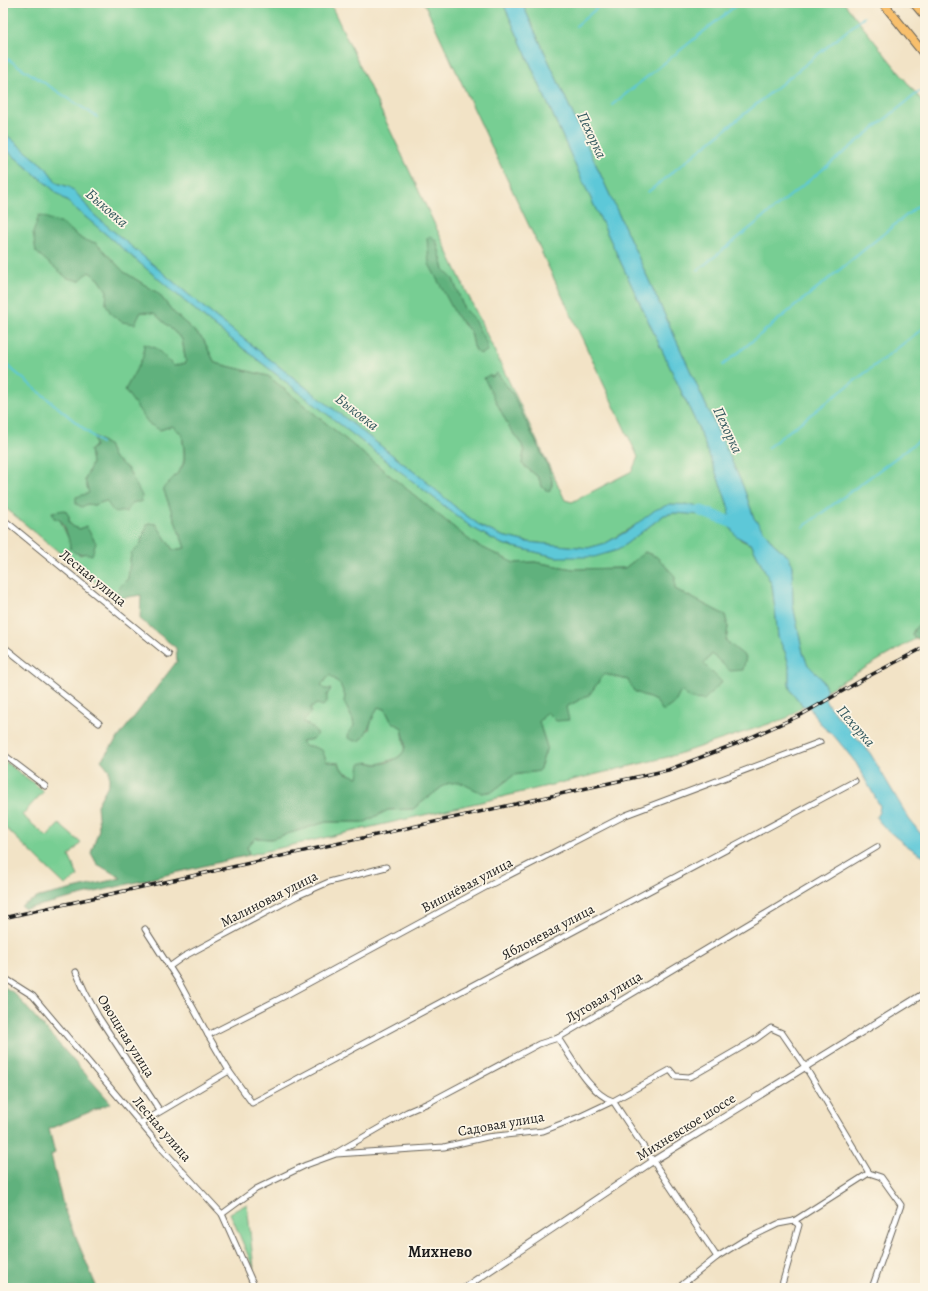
<svg xmlns="http://www.w3.org/2000/svg" width="928" height="1291" font-family="Alegreya,serif">
<style>
.green{fill:#77ce93;stroke:#4a7558;fill-rule:evenodd}
.forest{fill:#61b17d;stroke:#3e664c;fill-rule:evenodd}
.water{fill:#5dc8d8;stroke:#3c727a}
.lines{fill:none;stroke-linecap:round;stroke-linejoin:round}
.stream{stroke:#5dc8d8;stroke-width:2}
.river{stroke:#5dc8d8;stroke-width:11}
.minor-casing{stroke:#676258;stroke-width:7}
.tertiary-casing{stroke:#676258;stroke-width:8}
.trunk-casing{stroke:#676258;stroke-width:10}
.minor{stroke:#fff;stroke-width:5}
.tertiary{stroke:#fff;stroke-width:6}
.trunk{stroke:#f8bf6c;stroke-width:8}
.rail-casing{stroke:#1c1c1c;stroke-width:3.5}
.rail{stroke:#fcf5e5;stroke-width:2;stroke-dasharray:6;stroke-linecap:butt}
.labels{text-anchor:middle;dominant-baseline:central;stroke-width:3.5;stroke-linejoin:round;paint-order:stroke}
.street-label{font-size:14px;fill:#1c1c1c;stroke:#fcf5e5}
.water-label{font-size:15px;font-style:italic;fill:#33585e;stroke:#fcf5e5}
.quarter-label{font-size:16px;font-weight:bold;fill:#1c1c1c;stroke:#fcf5e5}
</style>
<rect width="100%" height="100%" fill="#fcf5e5"/>
<filter id="ink" filterUnits="userSpaceOnUse"><feTurbulence type="fractalNoise" baseFrequency=".025" numOctaves="2"/><feDisplacementMap in="SourceGraphic" scale="8" xChannelSelector="R" yChannelSelector="G"/><feConvolveMatrix kernelMatrix="1 2 1 2 8 2 1 2 1" color-interpolation-filters="sRGB"/></filter>
<filter id="wash" filterUnits="userSpaceOnUse"><feTurbulence type="fractalNoise" baseFrequency=".012" numOctaves="4" result="noise"/><feDisplacementMap in="SourceGraphic" scale="16" xChannelSelector="R" yChannelSelector="G"/><feGaussianBlur stdDeviation="0.9" result="paint"/><feColorMatrix in="noise" values="0 0 0 0 0 0 0 0 0 0 0 0 0 0 0 0 0 1.4 0 .05"/><feComposite in="paint" operator="in"/></filter>
<g filter="url(#wash)">
<rect width="100%" height="100%" fill="#f2e3c6"/>
<g class="green">
<path d="M3 3H330L565 500 572 502 632 471 638 457 424 3H503L577 169 698 427 723 491 729 509V526L741 540 752 545 772 585 776 618 778 637 786 654 789 666V685L791 691 803 706 787 718 672 756 481 802 249 855 247 846 256 838 271 839 326 822H365L388 810 413 809 446 784 459 781 482 793 493 791 514 775 539 771 547 747 539 722 547 712 566 707 589 695 604 674 628 680 634 691 656 701 681 691 722 682 704 664 712 654 726 641 728 627 725 615 675 589 657 557 645 552 625 568 573 569 535 562 514 563 473 543 268 376 215 363 203 339 174 313 158 293 124 272 96 243 83 240 63 224 89 272 99 279 107 291 106 304 141 312 154 313 182 339 186 363 174 366 156 348 144 357 125 390 160 430 172 426 182 434C186 467 186 465 163 488L185 548 173 550 156 524 148 523 140 545 131 554 128 579 119 587 116 599 3 506V147L207 320 471 527 502 544 556 557 618 550 664 515 674 513 713 515 670 504 606 543 588 548 527 542 502 536 482 527 460 511 423 479 208 311 93 214 78 195 69 187 57 183 46 168 3 132ZM436 240 444 270 453 279 464 309 473 318 475 351 471 332 457 317ZM497 373 512 393 548 467 552 480V486L543 488 538 477 522 464 524 451 522 445 510 429 489 375 492 377ZM94 436 108 445 113 457 128 469 106 501 94 505 87 504 89 493 85 480 92 463 90 450 95 446ZM69 516V523L74 527 80 529 86 526V553L80 555 70 548V542L60 520Z"/>
<path d="M522 3H844L925 105V618L915 628 912 634 915 639 827 690 821 678 808 665 803 653 793 605 792 567 790 558 773 543 754 518 743 486Z"/>
<path d="M330 675 340 684 345 696 344 702 353 720 354 726 349 731 369 730 372 718 378 707 385 709 391 721 402 728 405 747 403 753 397 758 378 764 367 762 358 777C349 774 342 773 339 763L327 762 311 746H305L301 741 314 739 313 728 302 722 311 707 317 704 325 689 321 685Z"/>
<path d="M3 760 44 791 22 815 47 837 59 824 81 843 69 856 78 876 65 885 3 825Z"/>
<path d="M247 1204 254 1269 230 1213Z"/>
</g>
<g class="forest">
<path d="M39 215 63 224 83 240 96 243 124 272 158 293 174 313 203 339 215 363 268 376 473 543 514 563 535 562 573 569 625 568 645 552 657 557 675 576V589L725 615 728 627 726 641 746 657 743 670 730 671 712 654 704 664 722 682 704 700 691 699 681 691 675 703 663 711 656 701 634 691 628 680 604 674 589 695 566 707 569 720 556 721 547 712 539 722 547 747 539 771 514 775 493 791 482 793 459 782 446 784 413 809 388 810 365 822H326L271 839 256 838 247 846 249 855 25 909 21 906 39 897 121 878 97 864 91 853 99 829 97 805 109 783V770L101 760 177 661 176 648 140 619 141 595 116 599 119 587 128 579 131 553 140 545 148 523 156 524 173 550 185 548 163 488C186 465 187 467 182 434L172 426 160 430 149 424 125 390 143 357 144 344 156 348 174 366 186 363 182 339 154 313 141 312 135 324 122 322 111 314 106 304 107 291 99 279 89 272 79 281 67 278 36 252 33 233ZM330 675 340 684 345 696 344 702 353 720 354 726 349 731 348 738 355 741 361 740C369 730 372 718 378 707L385 709 391 721 402 728C403 734 406 741 405 747 404 758 388 763 379 764 371 765 370 760 360 764L358 777C348 774 342 774 339 763L327 762 322 750 311 746H305L301 741 314 739 317 733 313 728 303 722 311 713V707L317 704 323 706 327 701V695L331 689H325L321 685Z"/>
<path d="M430 236 436 240 444 270 453 279 464 309 473 318 487 344V351L481 354 475 351 471 332 457 317 429 264 427 238Z"/>
<path d="M497 373 512 393 548 467C551 476 554 483 549 492L543 488 538 477 522 464 524 451 522 445 510 429 484 378 489 375 492 377Z"/>
<path d="M94 436 108 445 113 457 128 469 142 496 141 502H134L126 512H114L106 501 94 505 87 504 82 507 76 504V497L89 493 85 480 92 463 90 450 95 446Z"/>
<path d="M65 510 69 516V523L74 527 80 529 86 526 96 543 92 555C82 551 78 558 70 548 70 542 65 524 60 520 58 519 56 519 54 518L52 512Z"/>
<path d="M925 618V638L915 639 912 634 915 628Z"/>
<path d="M3 986 14 993 111 1103 49 1129 55 1153 51 1155 64 1209 97 1288H3Z"/>
</g>
<g class="water">
<path d="M503 3H522L743 486 754 518 773 543 790 558 792 567 793 605 803 653 808 665 821 678 827 690 825 699 829 706 870 753 909 819 920 833 925 835V856C913 852 882 828 876 817L879 812 880 806 856 763 835 737 821 725 809 707 803 706 791 691 789 685V666L786 654 778 637 776 618 772 585 752 545 736 536 729 526V509L723 491 698 427 577 169Z"/>
<path d="M3 132 46 168 57 183 69 187 78 195 93 214 208 311 423 479 460 511 482 527 502 536 527 542 588 548 606 543 629 530 655 510 670 504 695 505 714 516 674 513 664 515 618 550 594 557H556L502 544 471 527 207 320 3 147Z"/>
</g>
<g class="lines">
<g class="stream">
<path d="M576 26 603 3"/>
<path d="M3 56 97 117"/>
<path d="M612 105 739 3"/>
<path d="M648 192 864 17"/>
<path d="M698 270 920 91"/>
<path d="M3 362 101 443"/>
<path d="M723 365 925 200"/>
<path d="M767 448 925 327"/>
<path d="M803 527 925 436"/>
</g>
<path class="river" d="M701 511 742 526"/>
</g>
</g>
<g filter="url(#ink)">
<g class="lines">
<defs>
<g id="minor">
<path d="M3 519 169 655"/>
<path d="M3 646 99 723"/>
<path d="M820 742 626 815 486 887 281 998 208 1035 229 1071 252 1103 855 781"/>
<path d="M3 754 45 786"/>
<path d="M145 929 179 982 208 1035"/>
<path d="M169 967 183 957 297 896 329 882 386 867"/>
<path d="M76 972 86 994 98 1016 160 1111"/>
<path d="M3 977 33 996 163 1150 222 1214 255 1288"/>
<path d="M558 1038C571 1057 590 1094 613 1101L717 1257"/>
<path d="M141 1123 229 1071"/>
<path d="M336 1153 407 1112 428 1103 539 1044 558 1038 877 847"/>
<path d="M869 1173 881 1177 901 1205 872 1288"/>
<path d="M222 1214 256 1189 306 1165 336 1154 444 1147 487 1137 543 1131 579 1117 613 1101 670 1070 675 1076 689 1077 694 1075 756 1039 771 1028 782 1033 806 1068 869 1173"/>
<path d="M678 1288 717 1257 741 1242 778 1224 794 1221 869 1173"/>
<path d="M781 1288 799 1225 794 1221"/>
</g>
<path id="tertiary" d="M464 1288 653 1161 925 993"/>
<g id="trunk">
<path d="M883 3 925 55"/>
<path d="M914 3 925 16"/>
</g>
</defs>
<use href="#minor" class="minor-casing"/>
<use href="#tertiary" class="tertiary-casing"/>
<use href="#trunk" class="trunk-casing"/>
<use href="#minor" class="minor"/>
<use href="#tertiary" class="tertiary"/>
<use href="#trunk" class="trunk"/>
<defs>
<path id="rail" d="M3 918 668 770 738 743 801 715 867 677 925 647"/>
</defs>
<use href="#rail" class="rail-casing"/>
<use href="#rail" class="rail"/>
</g>
</g>
<g class="labels">
<g class="street-label">
<text transform="translate(93 578) rotate(39)">Лесная улица</text>
<text transform="translate(467 885) rotate(-28)">Вишнёвая улица</text>
<text transform="translate(269 899) rotate(-27)">Малиновая улица</text>
<text transform="translate(548 932) rotate(-28)">Яблоневая улица</text>
<text transform="translate(604 997) rotate(-31)">Луговая улица</text>
<text transform="translate(126 1036) rotate(58)">Овощная улица</text>
<text transform="translate(501 1124) rotate(-10)">Садовая улица</text>
<text transform="translate(686 1127) rotate(-32)">Михневское шоссе</text>
<text transform="translate(162 1129) rotate(49)">Лесная улица</text>
</g>
<g class="water-label">
<text transform="translate(592 135) rotate(65)">Пехорка</text>
<text transform="translate(107 208) rotate(41)">Быковка</text>
<text transform="translate(357 412) rotate(38)">Быковка</text>
<text transform="translate(728 430) rotate(65)">Пехорка</text>
<text transform="translate(856 726) rotate(49)">Пехорка</text>
</g>
<g class="quarter-label">
<text x="440" y="1252">Михнево</text>
</g>
</g>
<rect width="928" height="1291" fill="none" stroke="#fcf5e5" stroke-width="16"/>
</svg>
